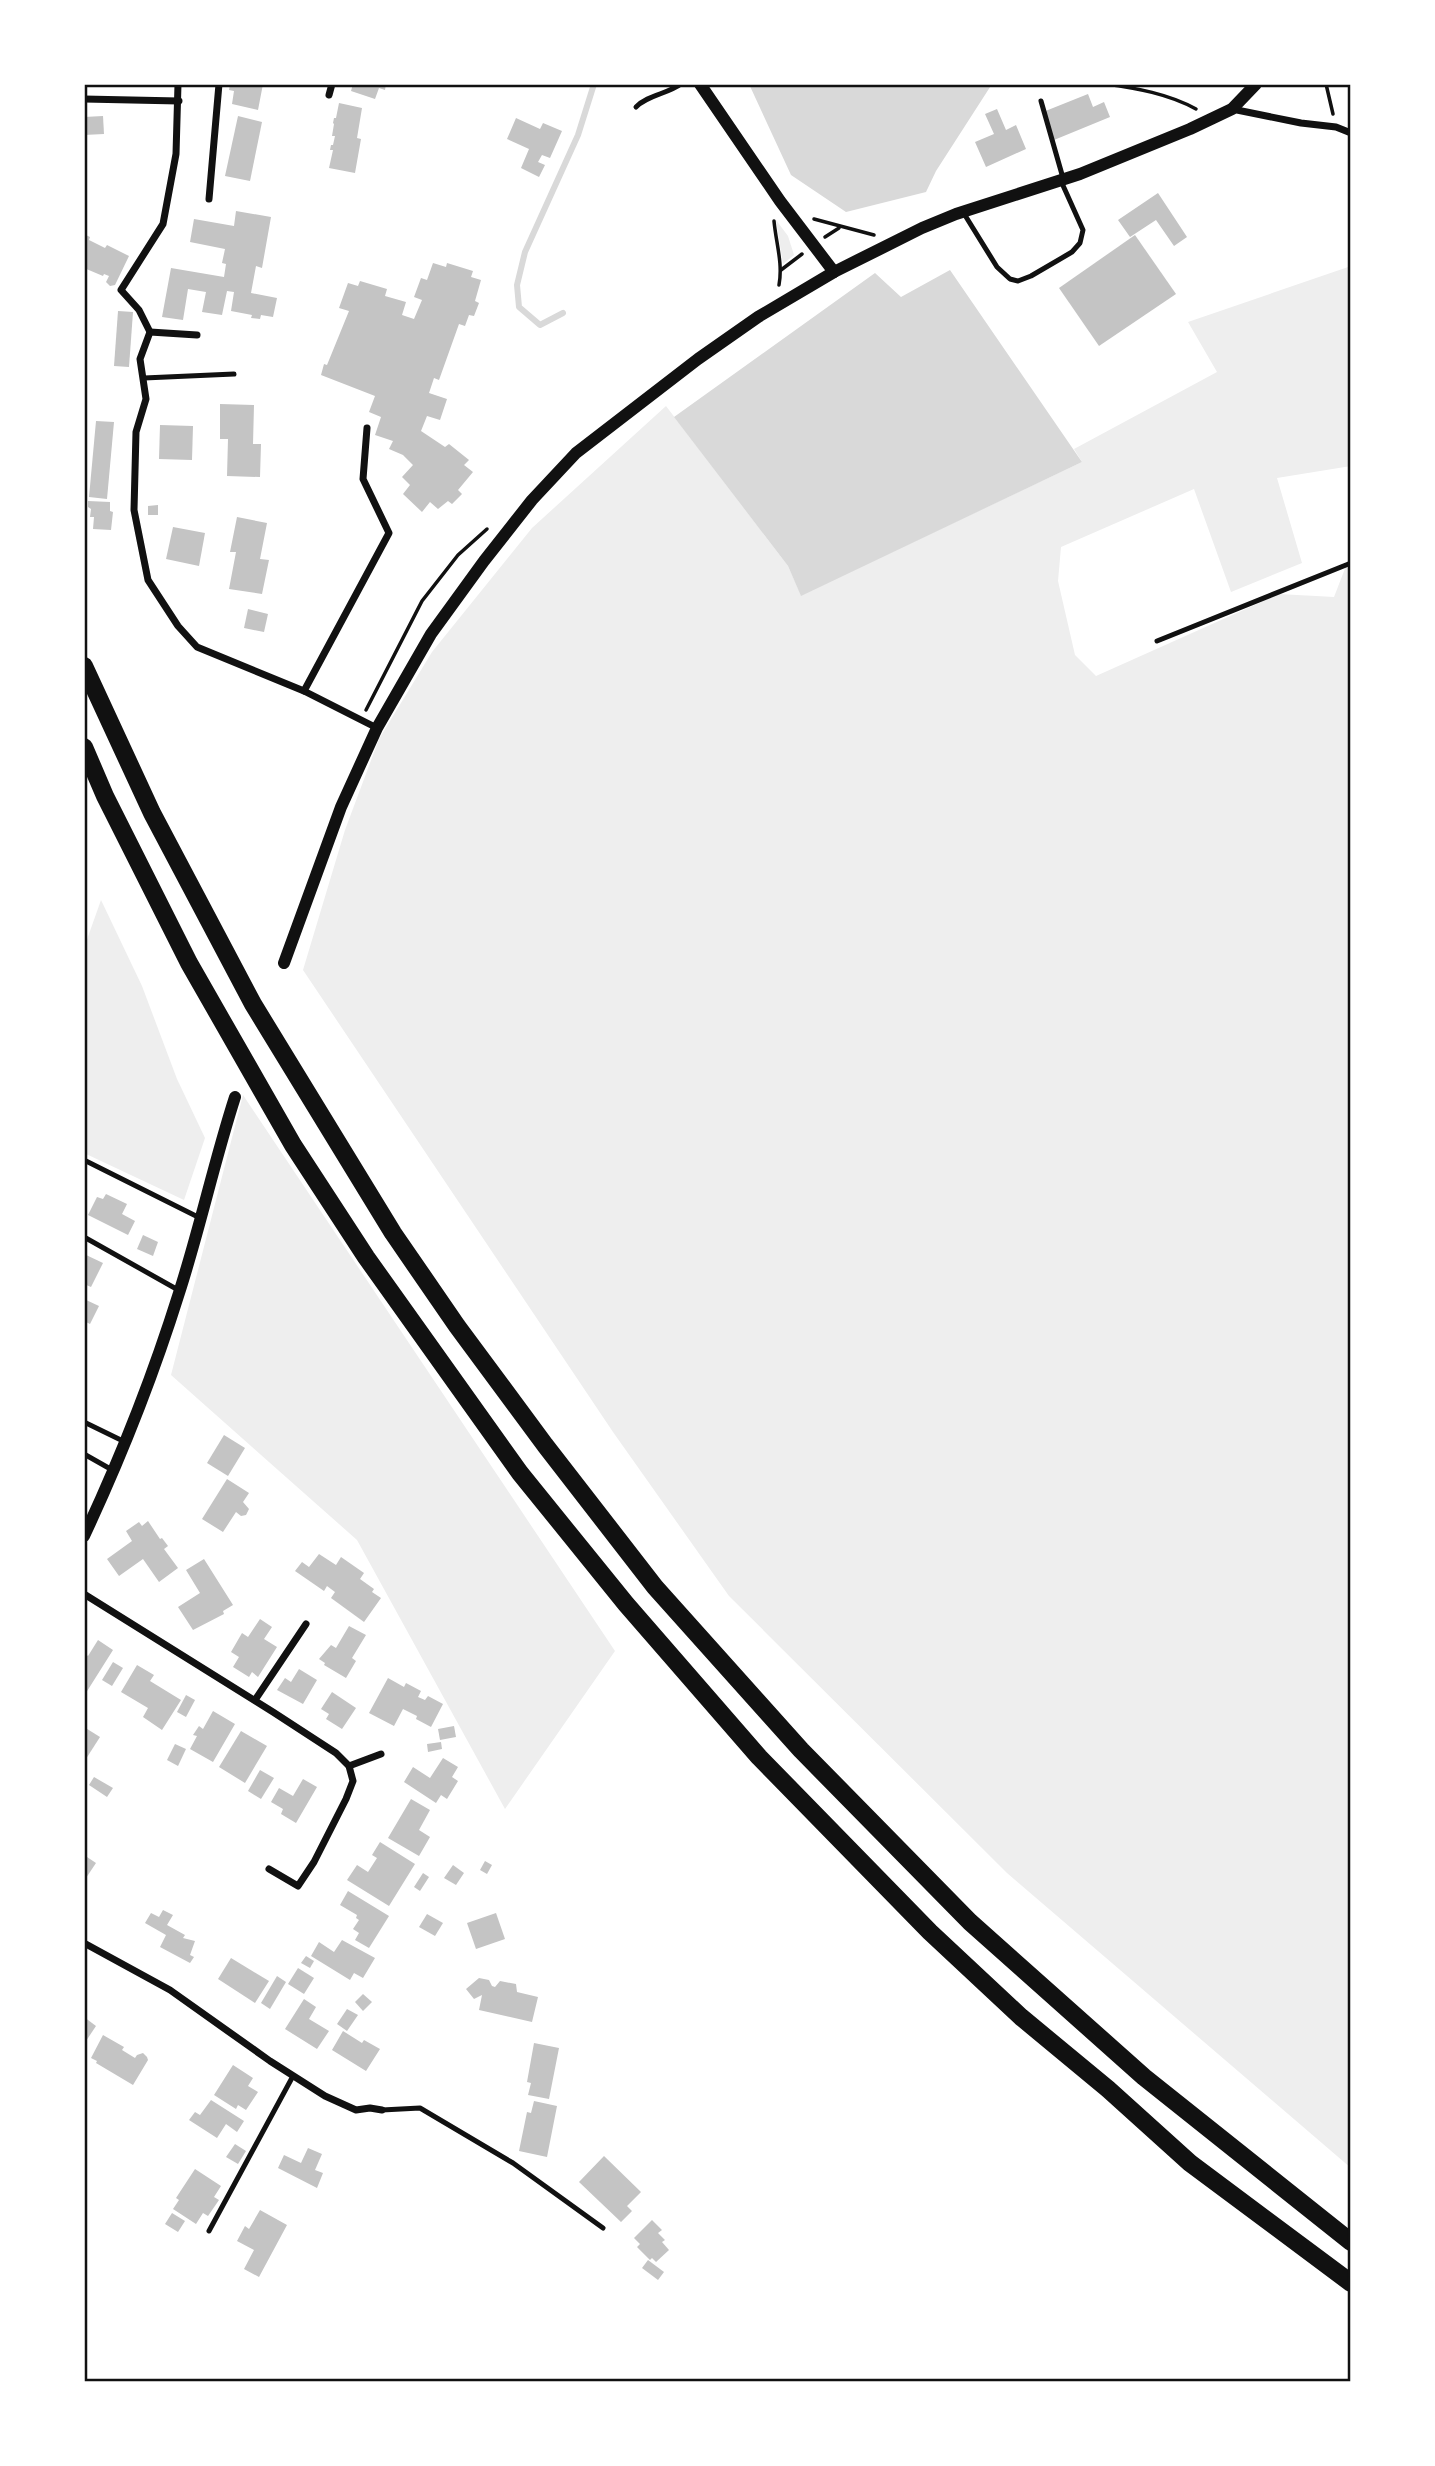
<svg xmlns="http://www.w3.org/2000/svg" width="1435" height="2466" font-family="Merriweather,serif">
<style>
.green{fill:#eee}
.water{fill:#d9d9d9}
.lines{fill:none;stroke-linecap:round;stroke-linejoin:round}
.stream{stroke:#d9d9d9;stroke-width:6}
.building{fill:#c4c4c4}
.path{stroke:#111;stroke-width:3.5}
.service{stroke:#111;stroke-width:5}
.minor{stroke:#111;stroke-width:7}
.tertiary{stroke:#111;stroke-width:12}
.trunk{stroke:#111;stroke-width:18}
.neatline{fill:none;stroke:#111;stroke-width:2.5}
</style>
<rect width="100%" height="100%" fill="#fff"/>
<g class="green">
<path d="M776 220 788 236 794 255 783 264Z"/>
<path d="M1351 266V466L1277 478 1302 563 1231 592 1194 489 1061 547 1058 581 1075 655 1096 676 1279 594 1334 597 1351 553V2168L1007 1873 729 1596 613 1432 303 970 345 830 379 739 432 652 532 528 666 406 788 566 801 595 1082 462 1074 449 1217 372 1188 322Z"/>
<path d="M101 900 142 986 177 1079 205 1138 184 1200 84 1153V948Z"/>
<path d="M243 1095 615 1651 505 1809 357 1540 171 1375Z"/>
</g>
<g class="water">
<path d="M749 84H992L936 171 926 192 846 212 791 175Z"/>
<path d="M950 270 1082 462 801 596 788 566 674 417 875 273 901 297Z"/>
</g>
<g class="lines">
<path class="stream" d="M563 313 540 325 519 307 517 285 525 252 578 135 594 84"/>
</g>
<g class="building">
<path d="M230 84H263L258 110 232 104 234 91 229 90Z"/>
<path d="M353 84H386L385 90 379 88 375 99 351 91Z"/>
<path d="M1088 94 1093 107 1104 102 1110 117 1054 140 1043 112Z"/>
<path d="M339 103 362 108 357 138 361 139 355 173 329 168 333 150H330L331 145H333L335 136H332L334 124 333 123 334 118H336Z"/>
<path d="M997 109 1006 130 1016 125 1026 149 986 167 975 142 994 134 985 114Z"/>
<path d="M103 116 104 134 84 135V117Z"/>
<path d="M238 116 262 122 250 181 225 176Z"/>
<path d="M516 118 540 129 543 123 562 131 550 158 542 155 538 162 545 165 539 177 521 168 529 149 507 139Z"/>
<path d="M1158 193 1187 237 1174 246 1156 220 1130 237 1118 220Z"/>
<path d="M236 211 271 217 262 268 256 266 251 293 277 298 273 317 261 315 260 319 251 318 252 315 231 311 234 292 227 291 222 315 202 312 206 292 188 289 183 320 162 317 171 268 224 277 226 264 222 263 225 249 190 242 194 219 234 226Z"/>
<path d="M84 234 90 237 89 240 105 248 107 245 129 256 115 285 110 286 106 282 109 276 104 274 103 276 84 268Z"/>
<path d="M1135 235 1176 294 1099 346 1059 288Z"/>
<path d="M433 263 446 267 447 263 473 271 471 277 481 280 475 301 479 303 474 316 469 315 465 326 459 324 439 380 434 378 429 393 447 399 440 420 427 416 421 431 445 447 449 444 469 460 464 465 473 472 458 490 462 494 452 504 448 501 438 509 430 502 422 512 403 494 410 485 402 477 413 465 403 455 389 449 393 441 375 435 381 417 369 412 375 396 321 375 324 364 327 365 349 311 339 308 348 283 358 286 360 281 387 289 385 296 406 302 402 315 414 319 422 300 414 297 421 278 427 280Z"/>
<path d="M118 311 133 312 129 367 114 366Z"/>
<path d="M220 404 254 405 253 444H261L260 477 227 476 228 439H220Z"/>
<path d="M96 421 114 422 107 499 89 497Z"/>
<path d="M160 425 193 426 192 460 159 459Z"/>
<path d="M88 501 110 502V511L113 512 111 530 93 529 94 517H90L91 509 88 507Z"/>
<path d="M158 505V515H148V506Z"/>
<path d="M237 517 267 523 260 559 269 560 262 594 229 589 236 552H230Z"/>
<path d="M173 527 205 533 199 566 166 559Z"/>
<path d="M248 609 268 614 264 632 244 628Z"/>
<path d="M106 1194 127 1204 122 1214 135 1221 128 1235 88 1215 97 1197 103 1199Z"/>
<path d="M143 1235 158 1242 153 1256 137 1249Z"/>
<path d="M84 1254 103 1263 91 1287 84 1284Z"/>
<path d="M84 1299 99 1306 90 1324 84 1321Z"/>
<path d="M224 1435 245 1448 228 1476 207 1463Z"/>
<path d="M227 1479 249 1493 243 1502 249 1509 246 1515 241 1516 236 1512 223 1532 202 1519Z"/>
<path d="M148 1521 160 1539 162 1538 168 1546 164 1549 178 1568 159 1582 143 1559 119 1576 107 1559 132 1541 126 1531 139 1522 142 1526Z"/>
<path d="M319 1554 336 1565 341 1557 364 1573 360 1579 374 1589 372 1592 381 1598 364 1622 331 1598 335 1592 327 1586 324 1591 295 1571 302 1562 309 1567Z"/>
<path d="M204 1559 233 1605 223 1611 224 1614 193 1630 178 1607 200 1593 186 1570Z"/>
<path d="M260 1619 272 1627 264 1639 277 1647 258 1677 252 1672 249 1677 233 1667 239 1657 231 1652 242 1633 248 1637Z"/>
<path d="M349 1626 366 1635 352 1658 356 1661 346 1678 324 1665 325 1663 319 1659 331 1645 336 1648Z"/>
<path d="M98 1640 113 1650 84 1696V1653L88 1656Z"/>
<path d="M113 1662 123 1668 112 1686 102 1680Z"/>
<path d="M137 1665 154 1675 150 1681 181 1700 162 1730 143 1717 148 1708 121 1692Z"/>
<path d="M299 1669 317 1680 303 1704 277 1690 285 1678 291 1682Z"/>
<path d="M388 1678 404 1687 406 1683 421 1691 418 1697 425 1700 428 1696 443 1704 431 1727 416 1719 417 1716 403 1709 394 1726 369 1713Z"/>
<path d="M332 1692 356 1708 342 1729 326 1719 329 1714 321 1709Z"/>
<path d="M186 1695 195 1700 186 1717 177 1712Z"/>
<path d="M213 1711 235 1724 213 1762 190 1749 197 1736 193 1735 199 1726 203 1729Z"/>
<path d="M454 1726 456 1737 440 1740 438 1729Z"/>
<path d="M84 1727 100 1737 84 1762Z"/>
<path d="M241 1731 267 1746 245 1783 219 1767Z"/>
<path d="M441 1742 442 1749 428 1752 427 1744Z"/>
<path d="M175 1744 186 1749 178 1766 167 1760Z"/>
<path d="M443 1758 458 1767 452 1777 458 1781 447 1799 441 1795 436 1803 404 1782 413 1767 430 1778Z"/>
<path d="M260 1770 274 1778 261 1799 248 1791Z"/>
<path d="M94 1777 113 1788 107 1797 89 1785Z"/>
<path d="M303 1779 317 1787 296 1823 281 1814 283 1809 271 1802 279 1788 293 1796Z"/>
<path d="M411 1799 430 1810 419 1830 430 1837 419 1856 388 1838Z"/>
<path d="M380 1842 415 1864 389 1906 347 1880 357 1865 368 1872 377 1858 372 1855Z"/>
<path d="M84 1855 96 1863 84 1881Z"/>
<path d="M485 1861 492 1865 487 1874 480 1870Z"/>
<path d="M453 1865 464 1873 456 1885 444 1878Z"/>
<path d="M423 1873 429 1877 420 1891 414 1887Z"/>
<path d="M348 1891 389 1916 369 1948 355 1940 359 1933 353 1929 359 1920 356 1918 357 1915 340 1905Z"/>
<path d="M163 1910 173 1915 167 1925 185 1935 183 1938 195 1941 190 1955 194 1957 190 1963 160 1947 166 1935 145 1923 151 1913 159 1917Z"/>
<path d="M496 1913 505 1939 476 1949 467 1923Z"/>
<path d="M427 1914 443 1923 435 1936 419 1927Z"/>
<path d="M342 1940 375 1958 363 1978 354 1973 350 1980 311 1956 319 1942 334 1952Z"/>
<path d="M306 1956 314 1961 310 1968 301 1963Z"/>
<path d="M231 1958 269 1981 255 2003 218 1979Z"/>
<path d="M298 1968 314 1978 304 1994 288 1984Z"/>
<path d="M277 1976 286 1982 270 2009 261 2003Z"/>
<path d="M479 1978 489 1980 492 1986 495 1987 500 1981 516 1984 517 1992 538 1997 532 2022 479 2010 482 1995 474 1999 466 1989Z"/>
<path d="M363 1994 372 2002 363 2011 355 2002Z"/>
<path d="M304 1999 316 2007 309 2019 329 2031 317 2049 285 2029Z"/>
<path d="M347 2009 358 2015 347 2031 337 2024Z"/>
<path d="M84 2017 96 2026 84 2044Z"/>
<path d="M343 2031 362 2043 364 2040 380 2049 366 2071 332 2050Z"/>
<path d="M103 2035 124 2047 122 2050 135 2058 137 2055 143 2053 147 2057 148 2060 133 2085 96 2063 97 2061 91 2058Z"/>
<path d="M534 2043 559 2048 549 2099 528 2095 531 2083 527 2082Z"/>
<path d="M233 2065 253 2078 248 2086 258 2092 246 2110 238 2105 236 2109 214 2095Z"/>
<path d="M211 2100 244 2121 237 2132 226 2124 217 2138 189 2120 195 2112 200 2115Z"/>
<path d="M534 2101 557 2106 547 2157 519 2151 527 2112 531 2113Z"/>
<path d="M235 2144 246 2151 238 2164 226 2157Z"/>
<path d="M308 2148 322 2154 315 2170 323 2173 317 2188 278 2168 284 2155 301 2163Z"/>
<path d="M604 2156 641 2192 627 2206 632 2211 621 2222 579 2182Z"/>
<path d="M195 2169 221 2186 214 2197 219 2200 208 2216 203 2213 196 2224 173 2209 179 2200 176 2198Z"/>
<path d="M260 2210 287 2225 259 2277 244 2269 254 2250 237 2241 245 2226 249 2229Z"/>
<path d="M172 2213 185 2221 178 2232 165 2224Z"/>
<path d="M652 2220 662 2230 658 2233 665 2240 662 2242 669 2250 656 2262 652 2258 650 2260 637 2247 640 2244 634 2238Z"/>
<path d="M648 2260 664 2272 658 2280 642 2268Z"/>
</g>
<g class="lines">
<g class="path">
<path d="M1105 84C1136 88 1169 94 1196 109"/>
<path d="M1326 84 1333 114"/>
<path d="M814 219 874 235"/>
<path d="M774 221C776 243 783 263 779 285"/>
<path d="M825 237 839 228"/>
<path d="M781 270 802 254"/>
<path d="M366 710 422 601 458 555 487 529"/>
</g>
<g class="service">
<path d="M1041 101 1063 178"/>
<path d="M636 107C648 95 667 94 681 84"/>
<path d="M963 212 997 267 1010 279 1018 281 1031 276 1072 252 1080 243 1083 230 1061 181"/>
<path d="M144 378 234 374"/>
<path d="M1157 641 1351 563"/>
<path d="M84 1160 200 1218"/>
<path d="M84 1237 180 1291"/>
<path d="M84 1422 125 1442"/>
<path d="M84 1454 114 1471"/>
<path d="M382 2110 420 2108 513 2163 603 2228"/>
<path d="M209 2231 293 2076"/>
</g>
<g class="minor">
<path d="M329 95 332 84"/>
<path d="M84 99 179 101"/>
<path d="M1232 109 1301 123 1336 127 1351 133"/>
<path d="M209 199 219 84"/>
<path d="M150 332 139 310 121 290 163 224 176 154 178 84"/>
<path d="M197 335 150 332 140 359 146 399 136 432 134 510 148 580 178 626 197 647 304 691 377 728"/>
<path d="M304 691 389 533 363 479 367 428"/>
<path d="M84 1594 273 1712 336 1753 349 1766 353 1781 346 1799 314 1862 298 1886 269 1869"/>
<path d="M255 1700 306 1624"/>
<path d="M349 1766 381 1754"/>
<path d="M84 1943 170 1990 270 2061 325 2096 356 2110 370 2108 382 2110"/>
</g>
<g class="tertiary">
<path d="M700 84 780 201 834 272"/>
<path d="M284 963 341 807 377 728 431 634 484 561 532 500 576 453 698 359 758 317 834 272 922 228 956 214 1080 174 1190 129 1232 109 1256 84"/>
<path d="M84 1536C121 1457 153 1376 179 1293 200 1228 214 1162 235 1097"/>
</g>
<g class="trunk">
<path d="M84 666 152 813 253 1004 393 1233 457 1326 545 1445 655 1587 801 1750 970 1922 1144 2077 1351 2242"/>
<path d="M84 747 105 796 189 963 293 1145 366 1257 520 1473 626 1604 759 1757 930 1932 1021 2017 1108 2089 1190 2163 1351 2283"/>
</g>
</g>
<rect width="1435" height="2466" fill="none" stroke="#ffffff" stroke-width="172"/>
<rect x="86" y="86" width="1263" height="2294" class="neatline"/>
</svg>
